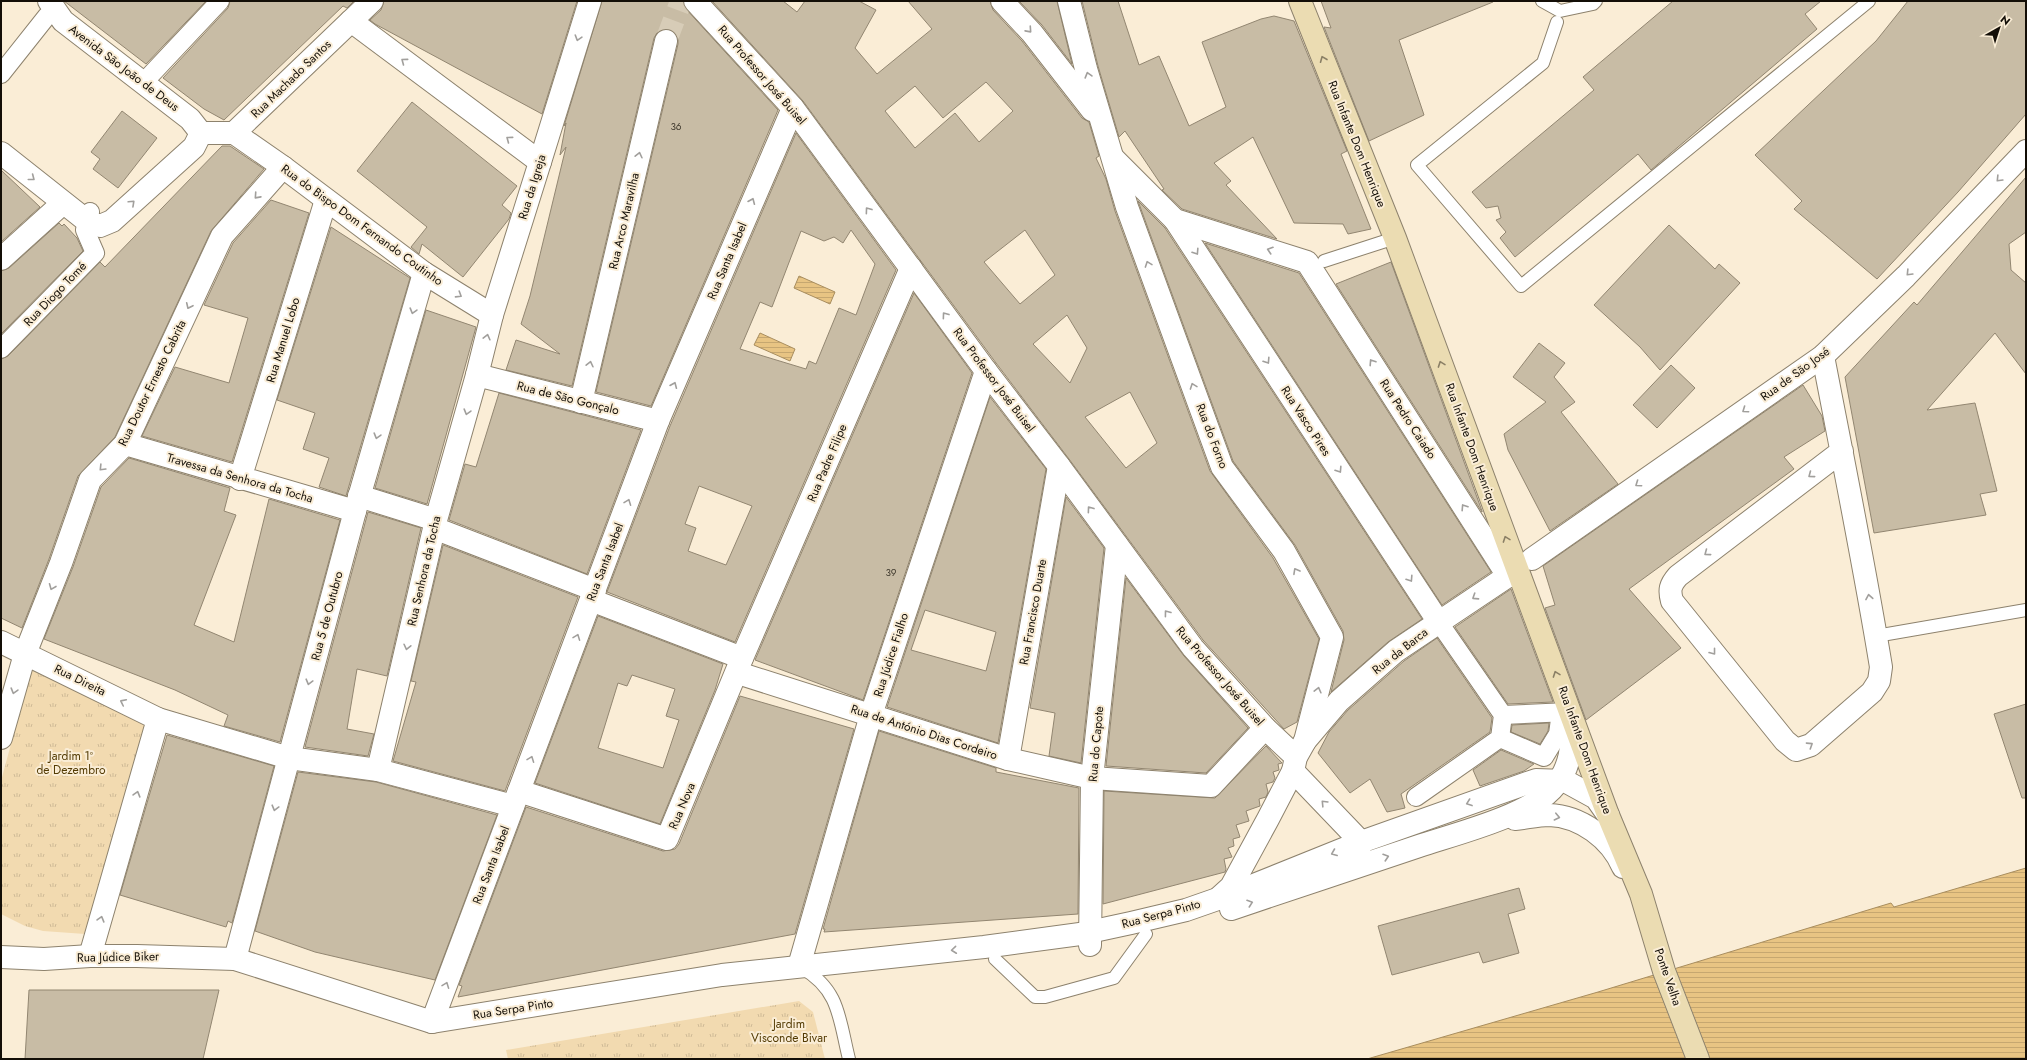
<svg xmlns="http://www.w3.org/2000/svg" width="2027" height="1060" font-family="Jost,sans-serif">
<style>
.park{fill:url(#park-tufts)}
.water{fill:url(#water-rules);stroke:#a88d5e}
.building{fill:#c8bca5;stroke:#928671;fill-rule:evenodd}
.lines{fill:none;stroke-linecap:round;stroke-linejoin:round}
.minor-tunnel{stroke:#d7ccb7;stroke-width:22;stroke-dasharray:22 11;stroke-linecap:butt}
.service-casing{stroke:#8d826d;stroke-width:14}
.pedestrian-casing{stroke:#8d826d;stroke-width:20}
.minor-casing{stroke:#8d826d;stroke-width:24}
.tertiary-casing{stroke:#8d826d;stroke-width:24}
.secondary-casing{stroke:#8d826d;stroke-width:24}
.service{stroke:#fff;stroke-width:12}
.pedestrian{stroke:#fff;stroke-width:18}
.minor{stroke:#fff;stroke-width:22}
.tertiary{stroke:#fff;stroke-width:22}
.secondary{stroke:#ebdcb2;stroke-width:22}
.oneway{stroke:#a19f9c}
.oneway2{stroke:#8a7f65}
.labels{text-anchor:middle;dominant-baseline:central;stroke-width:4;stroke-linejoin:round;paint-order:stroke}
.number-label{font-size:10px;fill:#403a2e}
.street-label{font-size:12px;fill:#130e07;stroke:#faedd6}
.park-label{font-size:12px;fill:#533b04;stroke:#faedd6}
</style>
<defs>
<pattern id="park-tufts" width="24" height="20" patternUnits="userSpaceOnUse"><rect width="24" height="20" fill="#f2dab0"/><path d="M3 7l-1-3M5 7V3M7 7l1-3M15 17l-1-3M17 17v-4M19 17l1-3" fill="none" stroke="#cfba96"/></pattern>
<pattern id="water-rules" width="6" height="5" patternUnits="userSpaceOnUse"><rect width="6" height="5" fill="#e8c483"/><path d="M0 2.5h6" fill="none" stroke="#c6a770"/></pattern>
</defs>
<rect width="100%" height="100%" fill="#faedd6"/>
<g class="park">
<path d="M31 670 100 699 148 724 85 934 43 931 25 926 1 914V781Z"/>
<path d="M799 1001 813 1012 825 1059H508L506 1050Z"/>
</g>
<g class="water">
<path d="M799 276 835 292 830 304 794 288Z"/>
<path d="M760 333 795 349 790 361 754 345Z"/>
<path d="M2026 868V1059H1367L1598 992 1891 903 1894 907Z"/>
</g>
<g class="building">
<path d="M64 1H206L146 64Z"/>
<path d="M230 1H354L347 8 343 6 224 120 204 109 163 78 228 8Z"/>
<path d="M384 1H577L542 114 375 24 370 20 381 10Z"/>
<path d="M602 1H683L686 9 778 110 651 406 596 392 678 44V37L674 32 669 29H662L657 33 654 38 572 386 506 370 516 340 560 354 521 324 530 296 566 147 560 155 566 123 564 126Z"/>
<path d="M712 1H783L797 12 805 1H859L876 10 855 48 877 74 932 29 908 1H990L993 10 1022 41 1082 118 1089 122 1099 156 1096 158 1106 179 1115 211 1210 471 1273 558 1319 639 1297 722 1284 729 1203 640 1069 459 996 363 803 101ZM986 82 1013 111 979 142 955 113 915 148 885 111 915 86 943 118ZM1025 230 1055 275 1020 304 984 262ZM1067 315 1087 348 1070 383 1033 344ZM1130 392 1157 443 1126 468 1085 417Z"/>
<path d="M1019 1H1057L1072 64 1042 25Z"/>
<path d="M1082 1H1118L1139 65 1159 56 1189 126 1226 107 1202 42 1261 19 1274 16 1294 21 1347 151 1341 154 1371 229 1348 234 1343 224 1294 223 1253 137 1214 163 1231 181 1226 185 1277 239 1182 209 1162 190 1164 189 1125 131 1119 137 1098 66Z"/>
<path d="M1321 1H1493V2L1399 40 1424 115 1369 141 1324 27 1331 28Z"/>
<path d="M1673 1H1821L1805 14 1817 29 1651 170 1638 154 1515 257 1500 238 1506 232 1496 220 1501 218 1498 206 1486 208 1472 192 1594 90 1583 77Z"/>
<path d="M1908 1H2026V114L1958 192 1877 279 1794 209 1802 201 1755 155 1876 41Z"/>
<path d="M412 102 517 186 502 205 511 213 509 219 463 277 422 244 419 254 411 247 427 227 357 171Z"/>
<path d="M122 111 157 138 118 188 93 169 100 159 91 152Z"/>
<path d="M796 133 896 270 735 642 607 592 670 426ZM851 230 875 264 856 315 839 308 816 364 809 361 806 369 740 349 760 302 772 307 801 231 824 241 834 237 843 243ZM699 486 752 506 726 565 688 551 696 528 685 524Z"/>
<path d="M222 146H230L264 169 211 231 115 437 78 476 49 559 22 628 1 618V359L8 356 100 262 105 267Z"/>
<path d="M1 170 40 207 1 242Z"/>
<path d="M2026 177V232L2009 244 2011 270 2026 283V374L1995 333 1927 410 1975 403 1997 491 1980 494 1986 515 1874 533 1845 377 1914 302 1917 305Z"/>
<path d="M271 200 309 213 232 462 142 436 175 367 229 383 248 318 204 305 233 243Z"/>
<path d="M1138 201 1165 228 1422 619 1388 642 1331 692 1344 640 1343 631 1295 545 1233 461Z"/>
<path d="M59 223 62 226 64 224 77 238 83 251 1 334V271L9 268Z"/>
<path d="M1669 225 1715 269 1719 264 1740 283 1660 370 1640 347 1594 305Z"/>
<path d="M331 227 410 278 346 496 319 487 329 458 303 449 315 413 277 400Z"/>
<path d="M1205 243 1299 273 1491 572 1442 605Z"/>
<path d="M1391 262 1482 511V512L1336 284Z"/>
<path d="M914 293 972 373 863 700 755 660Z"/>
<path d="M426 310 476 327 427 504 375 488Z"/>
<path d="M1539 343 1565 363 1554 377 1575 402 1561 412 1618 484 1550 531 1508 450 1504 434 1546 402 1513 377Z"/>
<path d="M1671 365 1695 388 1657 428 1633 405Z"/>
<path d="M1803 385 1822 416 1825 431 1784 457 1794 469 1629 589 1681 648 1586 720 1545 608 1555 605 1543 566Z"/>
<path d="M499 393 641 430 587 574 449 520 465 464 476 467Z"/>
<path d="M990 397 1046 469 998 743 887 707ZM925 610 996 632 986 671 911 650Z"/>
<path d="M129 458 230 488 224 511 236 515 194 625 234 642 269 499 340 520 280 742 224 726 228 715 175 690 44 639 73 567 101 487Z"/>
<path d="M1066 497 1104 548 1081 763 1049 756 1055 713 1030 708Z"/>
<path d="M368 512 421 528 387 676 357 669 347 729 374 734 368 756 305 747Z"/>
<path d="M443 545 578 597 505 791 393 761 416 682 411 681Z"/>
<path d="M1126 578 1184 656 1248 728 1206 773 1106 766Z"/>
<path d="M1511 589 1553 702 1508 704 1455 627Z"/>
<path d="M598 616 723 664 715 690 660 824 535 783ZM632 675 675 689 666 716 679 720 663 768 598 748 618 683 627 686Z"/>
<path d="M1437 638 1492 718 1490 732 1401 794 1405 808 1387 812 1370 779 1350 793 1318 753 1329 732 1348 710 1404 661Z"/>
<path d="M740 696 854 729 795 934 458 997 462 986 459 985 526 807 663 851 675 849 679 844Z"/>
<path d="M2026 704V798H2022L1994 714Z"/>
<path d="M1549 723 1548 731 1540 744 1511 732 1512 725Z"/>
<path d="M879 731 996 768V772L1079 788 1078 914 824 932 825 929H823Z"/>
<path d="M167 735 274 766 232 923 228 921 226 927 120 895Z"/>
<path d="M1266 746 1282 763 1278 764 1279 770 1273 772 1275 778 1273 782 1266 784 1268 792 1266 797 1259 799 1260 806 1246 811 1249 821 1236 825 1240 837 1233 839 1234 846 1228 848 1232 857 1224 859 1226 869 1225 872 1103 904 1104 791 1215 798Z"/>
<path d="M1501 750 1534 764 1524 771 1480 786 1473 770Z"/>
<path d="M298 772 376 782 497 815 435 980 315 952 255 931Z"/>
<path d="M1519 888 1525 909 1508 914 1519 953 1483 963 1479 952 1392 975 1378 926Z"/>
<path d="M29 990H219L203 1059H25Z"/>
</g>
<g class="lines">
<path class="minor-tunnel" d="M666 41 681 1"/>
<defs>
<g id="service">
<path d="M1542 1 1560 11 1593 4 1596 1"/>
<path d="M1557 22 1543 63 1417 165 1521 286 1869 1"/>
<path d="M1324 261 1395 238"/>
<path d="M1876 636 2026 610"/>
<path d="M995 959 1035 997H1045L1114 978 1146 934"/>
<path d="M802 968C840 990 839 1019 849 1059"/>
</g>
<g id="pedestrian">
<path d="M1 74 47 16"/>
<path d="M143 83 220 1"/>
<path d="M1 349 95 253 85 230 90 212"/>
<path d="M1503 715 1568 712"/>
<path d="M1500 738 1544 757 1558 734 1561 712"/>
<path d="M1416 797 1500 738 1503 715 1438 621"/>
</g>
<g id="minor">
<path d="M695 1 793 108 986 371 1059 466 1193 648 1265 728 1296 757"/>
<path d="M1002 1 1032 33 1092 110"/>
<path d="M1069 1 1086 69 1127 207 1222 467 1284 551 1332 637 1305 741"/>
<path d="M351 21 372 1"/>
<path d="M234 133 283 167 424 273 492 315"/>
<path d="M1 153 87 221 100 226 112 221 194 147 201 133"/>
<path d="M1114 159 1175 220 1307 262 1508 576"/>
<path d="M540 162 590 1"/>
<path d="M1175 220 1438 621"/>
<path d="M1 259 63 203"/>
<path d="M1823 356C1843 460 1864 563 1881 667L1879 681 1872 692 1811 745 1796 750 1785 741 1672 601C1669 590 1670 585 1678 576L1842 451"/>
<path d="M581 402 666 41"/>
<path d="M658 421 793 108"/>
<path d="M125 444 355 511"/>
<path d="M240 479 326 200"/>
<path d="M359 496 436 520"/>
<path d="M434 528 595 590"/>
<path d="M591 600 742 658"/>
<path d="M738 673 1008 759 1092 778 1211 786 1265 728"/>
<path d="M158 719 289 758 378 770 513 806"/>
<path d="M1 738 25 654 61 563 90 480 125 444 222 236 283 167"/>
<path d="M1008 759 1059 466"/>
<path d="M378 770 436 520 477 375"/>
<path d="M519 791 667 839 742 658 911 268"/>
<path d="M1090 945 1092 778 1117 545"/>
<path d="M235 959 355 511 424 273"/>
<path d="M799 966 871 715 986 371"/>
</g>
<g id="tertiary">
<path d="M49 1 63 21 190 119 201 133H234L351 21 540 162 492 315 477 375 658 421 432 1022"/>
<path d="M1532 559 1823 356 1906 276 2026 151"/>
<path d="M1 642 158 719 90 956"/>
<path d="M1293 771 1361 842 1358 855"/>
<path d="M1515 819C1526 818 1538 815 1549 815 1581 816 1611 839 1623 867"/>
<path d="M1220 897 1231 887 1268 819 1293 771 1296 757 1305 741 1339 701 1396 651 1508 576"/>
<path d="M1231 909C1294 888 1356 867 1419 846 1455 834 1527 816 1552 789 1570 771 1575 743 1569 719"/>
<path d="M1 957 44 959 90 956H137L235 959 432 1022 722 975 984 947 1080 934 1131 923 1186 910 1229 895 1361 842 1536 780 1565 781 1596 798 1608 815"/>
</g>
<path id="secondary" d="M1300 1 1395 238 1608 815 1641 894 1664 971 1698 1059"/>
</defs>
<use href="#service" class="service-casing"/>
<use href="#pedestrian" class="pedestrian-casing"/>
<use href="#minor" class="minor-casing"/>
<use href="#tertiary" class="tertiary-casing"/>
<use href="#secondary" class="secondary-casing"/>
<use href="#service" class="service"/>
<use href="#pedestrian" class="pedestrian"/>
<use href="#minor" class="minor"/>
<use href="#tertiary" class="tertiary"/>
<use href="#secondary" class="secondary"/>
</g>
<defs><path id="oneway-chevron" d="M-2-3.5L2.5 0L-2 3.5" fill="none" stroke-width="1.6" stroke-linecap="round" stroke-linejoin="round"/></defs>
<g class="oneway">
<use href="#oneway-chevron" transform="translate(1029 30) rotate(48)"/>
<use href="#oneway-chevron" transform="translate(578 38) rotate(107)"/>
<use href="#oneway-chevron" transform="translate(404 61) rotate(-143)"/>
<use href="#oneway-chevron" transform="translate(1088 75) rotate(-106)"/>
<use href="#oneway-chevron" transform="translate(509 139) rotate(-143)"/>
<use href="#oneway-chevron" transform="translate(639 155) rotate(-77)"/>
<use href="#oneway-chevron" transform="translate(32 178) rotate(38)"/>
<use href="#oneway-chevron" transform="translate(1999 179) rotate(134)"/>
<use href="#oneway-chevron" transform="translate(257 196) rotate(132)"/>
<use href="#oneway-chevron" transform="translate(752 201) rotate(-67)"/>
<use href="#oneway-chevron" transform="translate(132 203) rotate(-43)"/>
<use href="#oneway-chevron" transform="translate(868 210) rotate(-126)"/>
<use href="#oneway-chevron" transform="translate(1270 250) rotate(-162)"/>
<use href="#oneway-chevron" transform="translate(1196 252) rotate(57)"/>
<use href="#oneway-chevron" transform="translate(1148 264) rotate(-110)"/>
<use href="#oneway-chevron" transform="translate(1909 273) rotate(134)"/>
<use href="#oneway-chevron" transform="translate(459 295) rotate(32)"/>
<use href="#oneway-chevron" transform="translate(189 306) rotate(115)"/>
<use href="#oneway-chevron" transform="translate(413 311) rotate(106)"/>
<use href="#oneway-chevron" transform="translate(945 315) rotate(-126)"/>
<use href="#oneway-chevron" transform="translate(487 337) rotate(-76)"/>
<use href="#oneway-chevron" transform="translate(1267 361) rotate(57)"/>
<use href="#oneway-chevron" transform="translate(1372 362) rotate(-123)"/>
<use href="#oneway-chevron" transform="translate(590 364) rotate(-77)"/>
<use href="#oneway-chevron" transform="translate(674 385) rotate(-67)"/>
<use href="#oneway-chevron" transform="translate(1193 386) rotate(-110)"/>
<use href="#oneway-chevron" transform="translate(1745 410) rotate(145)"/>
<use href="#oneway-chevron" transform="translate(467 412) rotate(106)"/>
<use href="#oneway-chevron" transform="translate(377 436) rotate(106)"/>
<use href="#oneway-chevron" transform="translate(102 468) rotate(134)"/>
<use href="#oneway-chevron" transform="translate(1339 470) rotate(57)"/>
<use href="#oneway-chevron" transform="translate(1811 475) rotate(143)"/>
<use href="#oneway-chevron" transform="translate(1638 484) rotate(145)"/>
<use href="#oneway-chevron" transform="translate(628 502) rotate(-69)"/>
<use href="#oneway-chevron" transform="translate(1464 507) rotate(-123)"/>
<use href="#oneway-chevron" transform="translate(1090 509) rotate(-126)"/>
<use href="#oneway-chevron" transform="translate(1707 553) rotate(143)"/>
<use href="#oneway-chevron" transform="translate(1296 571) rotate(-119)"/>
<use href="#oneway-chevron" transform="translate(1410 579) rotate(57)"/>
<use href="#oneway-chevron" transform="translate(52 587) rotate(112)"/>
<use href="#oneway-chevron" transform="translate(1475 597) rotate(147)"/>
<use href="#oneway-chevron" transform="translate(1869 597) rotate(-100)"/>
<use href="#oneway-chevron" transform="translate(1167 613) rotate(-127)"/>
<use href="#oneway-chevron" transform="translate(577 637) rotate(-69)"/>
<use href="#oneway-chevron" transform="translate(407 647) rotate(103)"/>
<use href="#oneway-chevron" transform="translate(1713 652) rotate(52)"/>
<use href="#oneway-chevron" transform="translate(309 682) rotate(105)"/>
<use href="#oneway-chevron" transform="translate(1318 690) rotate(-76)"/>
<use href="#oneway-chevron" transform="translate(14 691) rotate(106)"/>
<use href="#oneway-chevron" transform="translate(123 702) rotate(-154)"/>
<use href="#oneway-chevron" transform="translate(1810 745) rotate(-33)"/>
<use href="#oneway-chevron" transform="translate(531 759) rotate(-69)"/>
<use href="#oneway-chevron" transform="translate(137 794) rotate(-74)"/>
<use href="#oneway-chevron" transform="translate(1324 803) rotate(-134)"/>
<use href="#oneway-chevron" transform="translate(1469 803) rotate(160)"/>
<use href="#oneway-chevron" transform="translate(275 808) rotate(105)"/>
<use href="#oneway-chevron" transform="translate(1557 817) rotate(13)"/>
<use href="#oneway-chevron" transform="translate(1334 853) rotate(158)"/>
<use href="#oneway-chevron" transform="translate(1386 857) rotate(-18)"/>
<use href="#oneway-chevron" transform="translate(1250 903) rotate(-19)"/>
<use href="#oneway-chevron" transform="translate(101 919) rotate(-74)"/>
<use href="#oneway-chevron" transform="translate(954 950) rotate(174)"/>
<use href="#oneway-chevron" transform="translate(446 985) rotate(-69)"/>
</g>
<g class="oneway2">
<use href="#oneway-chevron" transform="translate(1323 59) rotate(-112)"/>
<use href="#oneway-chevron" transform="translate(1441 364) rotate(-110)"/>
<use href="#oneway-chevron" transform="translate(1506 539) rotate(-110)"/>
<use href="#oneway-chevron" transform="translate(1556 674) rotate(-110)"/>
</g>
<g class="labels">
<g class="number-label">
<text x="676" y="126">36</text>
<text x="891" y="572">39</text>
</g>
<g class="street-label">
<text transform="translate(124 68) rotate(37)">Avenida São João de Deus</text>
<text transform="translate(762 75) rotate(49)">Rua Professor José Buisel</text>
<text transform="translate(291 79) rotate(-44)">Rua Machado Santos</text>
<text transform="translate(1357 144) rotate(68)">Rua Infante Dom Henrique</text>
<text transform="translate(532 187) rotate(-73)">Rua da Igreja</text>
<text transform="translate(624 221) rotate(-77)">Rua Arco Maravilha</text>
<text transform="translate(362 225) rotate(36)">Rua do Bispo Dom Fernando Coutinho</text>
<text transform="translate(727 261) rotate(-67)">Rua Santa Isabel</text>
<text transform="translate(55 294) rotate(-46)">Rua Diogo Tomé</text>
<text transform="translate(283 340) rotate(-73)">Rua Manuel Lobo</text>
<text transform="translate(1795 374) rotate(-36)">Rua de São José</text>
<text transform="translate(994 380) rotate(53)">Rua Professor José Buisel</text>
<text transform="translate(152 383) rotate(-64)">Rua Doutor Ernesto Cabrita</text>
<text transform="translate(568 398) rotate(14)">Rua de São Gonçalo</text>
<text transform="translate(1408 419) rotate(57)">Rua Pedro Caiado</text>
<text transform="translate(1306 421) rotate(57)">Rua Vasco Pires</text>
<text transform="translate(1212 436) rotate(69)">Rua do Forno</text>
<text transform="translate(1472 447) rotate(70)">Rua Infante Dom Henrique</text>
<text transform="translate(827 463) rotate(-67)">Rua Padre Filipe</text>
<text transform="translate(240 478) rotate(16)">Travessa da Senhora da Tocha</text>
<text transform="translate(605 562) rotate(-69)">Rua Santa Isabel</text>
<text transform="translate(424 571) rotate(-77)">Rua Senhora da Tocha</text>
<text transform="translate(1033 612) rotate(-80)">Rua Francisco Duarte</text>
<text transform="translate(327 616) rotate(-75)">Rua 5 de Outubro</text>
<text transform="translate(1400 651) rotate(-38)">Rua da Barca</text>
<text transform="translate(891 655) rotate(-72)">Rua Júdice Fialho</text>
<text transform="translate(1220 676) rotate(49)">Rua Professor José Buisel</text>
<text transform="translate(80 680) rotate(26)">Rua Direita</text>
<text transform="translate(924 732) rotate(18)">Rua de António Dias Cordeiro</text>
<text transform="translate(1096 744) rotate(-85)">Rua do Capote</text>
<text transform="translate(1585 750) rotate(70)">Rua Infante Dom Henrique</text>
<text transform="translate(682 806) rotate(-67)">Rua Nova</text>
<text transform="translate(491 865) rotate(-69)">Rua Santa Isabel</text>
<text transform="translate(1161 914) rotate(-15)">Rua Serpa Pinto</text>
<text transform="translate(118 957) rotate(-1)">Rua Júdice Biker</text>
<text transform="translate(1668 977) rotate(71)">Ponte Velha</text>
<text transform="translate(513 1009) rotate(-9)">Rua Serpa Pinto</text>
</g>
<g class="park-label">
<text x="71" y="756">Jardim 1º<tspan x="71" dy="14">de Dezembro</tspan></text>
<text x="789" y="1024">Jardim<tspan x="789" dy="14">Visconde Bivar</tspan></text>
</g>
</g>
<rect width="2027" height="1060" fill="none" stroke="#130e07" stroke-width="4"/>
<g transform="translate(1999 28) rotate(39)" stroke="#faedd6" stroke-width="3" paint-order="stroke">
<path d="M0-3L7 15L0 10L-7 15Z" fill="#130e07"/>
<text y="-6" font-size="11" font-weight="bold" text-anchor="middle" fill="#130e07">N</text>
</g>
</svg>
